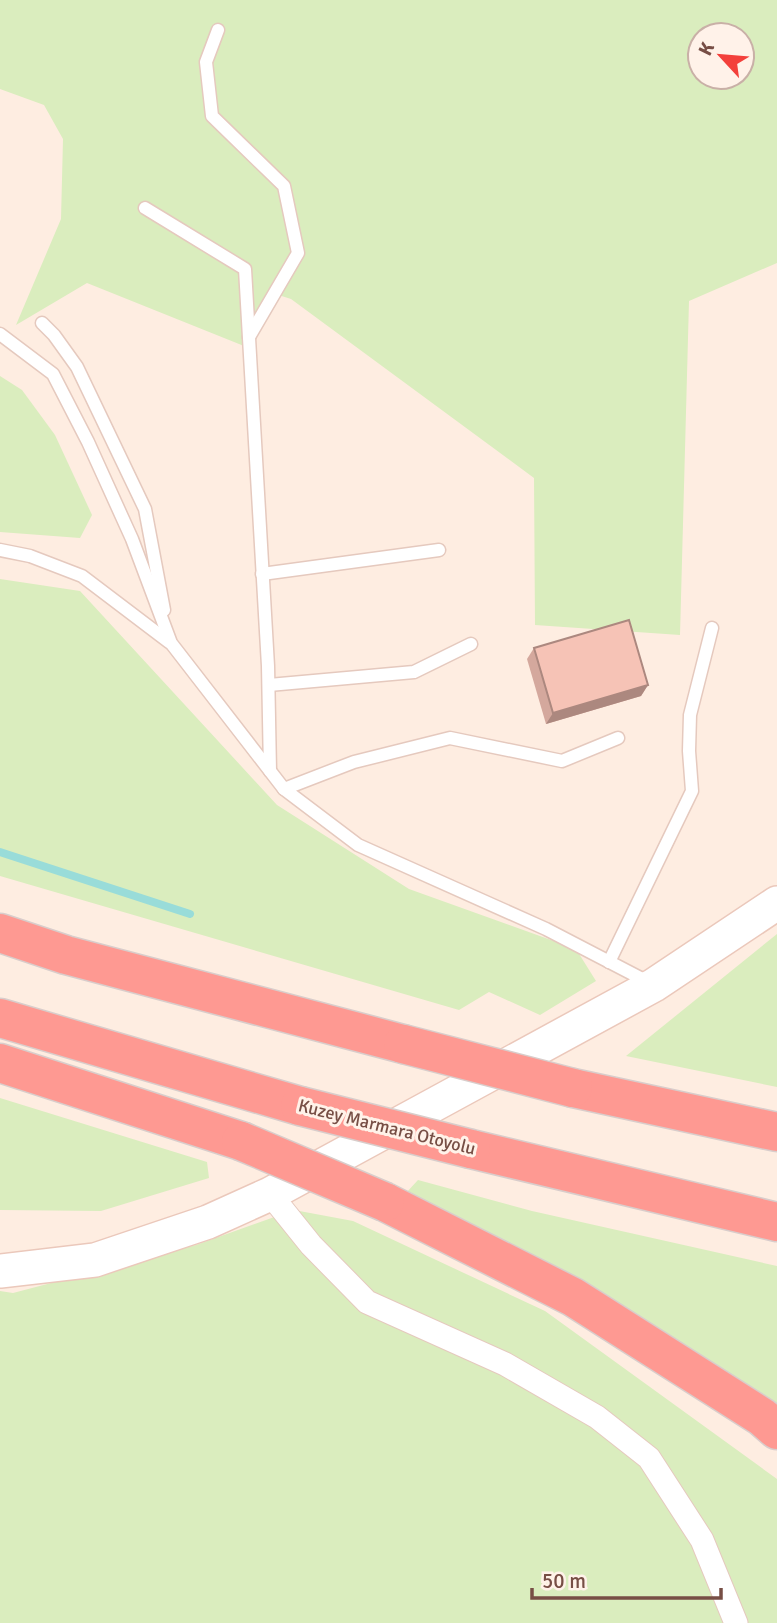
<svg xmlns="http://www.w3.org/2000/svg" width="777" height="1623" font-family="Signika,sans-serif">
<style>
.green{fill:#daedbe;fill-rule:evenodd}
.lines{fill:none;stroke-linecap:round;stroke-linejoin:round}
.stream{stroke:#99dcd9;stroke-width:8}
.lane-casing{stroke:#e5c9be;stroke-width:15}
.street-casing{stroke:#e5c9be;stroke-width:25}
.secondary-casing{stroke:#ebc8bb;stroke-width:36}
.highway-casing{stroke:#d9cdcb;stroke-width:41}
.lane{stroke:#fff;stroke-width:12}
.street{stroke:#fff;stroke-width:23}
.secondary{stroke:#fff;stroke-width:33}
.highway{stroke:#fe9992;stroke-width:38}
.highway-bridge-casing{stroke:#d9cdcb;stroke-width:41;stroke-linecap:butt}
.highway-bridge{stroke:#fe9992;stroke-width:38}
.wall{fill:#d4a89d}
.shaded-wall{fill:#ac887f}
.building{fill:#f6c3b6;stroke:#ac887f;stroke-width:2}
.labels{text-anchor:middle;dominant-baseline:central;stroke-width:6;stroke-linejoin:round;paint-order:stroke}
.street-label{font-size:18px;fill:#774e45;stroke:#fff2e9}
</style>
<rect width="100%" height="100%" fill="#feede1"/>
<g class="green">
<path d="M0 0H777V263L689 301 680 635 535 625 534 478 291 299 269 292 244 346 87 283 16 325 61 219 63 139 44 105 0 89ZM700 35H742V77H700Z"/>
<path d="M0 376 22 390 55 435 92 515 80 538 0 532Z"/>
<path d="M0 579 80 591 277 805 409 889 576 949 596 981 540 1015 489 992 459 1010 0 876Z"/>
<path d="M777 934V1087L626 1056Z"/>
<path d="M0 1098 207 1162 209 1178 101 1211 0 1210Z"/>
<path d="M418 1180 532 1211 777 1266V1411L406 1193Z"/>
<path d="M294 1210 353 1221 545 1311 777 1479V1623H0V1291L13 1293 196 1245Z"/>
</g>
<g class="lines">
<path class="stream" d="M0 852 190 914"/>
<defs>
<g id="lane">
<path d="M218 30 206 62 212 116 284 186 298 253 249 337"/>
<path d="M145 208 245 269 268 666 270 771"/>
<path d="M42 323 54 335 77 367 145 509 164 610"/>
<path d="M0 334 53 374 88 442 132 539 171 643 284 789 358 845 546 929 650 983"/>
<path d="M0 550 30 556 82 576 169 642"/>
<path d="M262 574 439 550"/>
<path d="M269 685 414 672 471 644"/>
<path d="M284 789 354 762 450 738 562 761 618 738"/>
<path d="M609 962 692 791 689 751 690 715 712 628"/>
</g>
<path id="street" d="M270 1194 311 1245 367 1302 505 1364 597 1417 649 1458 702 1540 736 1623"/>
<path id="secondary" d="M0 1271 95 1260 208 1222 270 1194 654 985 777 903"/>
<g id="highway">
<path d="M0 933 66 955 403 1044"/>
<path d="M0 1018 300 1106"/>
<path d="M0 1063 241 1141"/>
<path d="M573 1088 777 1132"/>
<path d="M471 1149 777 1222"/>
<path d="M385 1202 573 1297 762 1417 777 1430"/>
</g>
</defs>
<use href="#lane" class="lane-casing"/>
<use href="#street" class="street-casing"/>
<use href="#secondary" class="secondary-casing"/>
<use href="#highway" class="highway-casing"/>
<use href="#lane" class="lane"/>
<use href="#street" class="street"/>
<use href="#secondary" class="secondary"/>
<use href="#highway" class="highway"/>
<defs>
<g id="highway-bridge">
<path d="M403 1044 573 1088"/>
<path d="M300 1106 471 1149"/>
<path d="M241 1141 385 1202"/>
</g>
</defs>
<use href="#highway-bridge" class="highway-bridge-casing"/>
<use href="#highway-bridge" class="highway-bridge"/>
</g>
<path class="wall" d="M534 648 648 685 641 696 546 724 527 659Z"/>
<path class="shaded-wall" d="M648 685 641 696 546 724 553 713Z"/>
<path class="building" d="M629 620 648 685 553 713 534 648Z"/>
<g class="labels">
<g class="street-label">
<text transform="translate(387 1127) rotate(14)">Kuzey Marmara Otoyolu</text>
</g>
</g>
<g transform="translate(721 56) rotate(296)"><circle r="33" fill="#fff2e9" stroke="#c9b0a7" stroke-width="2"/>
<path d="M0-5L12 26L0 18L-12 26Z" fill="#f3403b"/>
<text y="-10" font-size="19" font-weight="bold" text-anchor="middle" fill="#774e45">K</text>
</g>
<path d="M532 1588v10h189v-10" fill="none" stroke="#774e45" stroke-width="3.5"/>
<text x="542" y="1588" font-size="21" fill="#774e45" stroke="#fff2e9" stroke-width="5" paint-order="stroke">50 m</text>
</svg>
